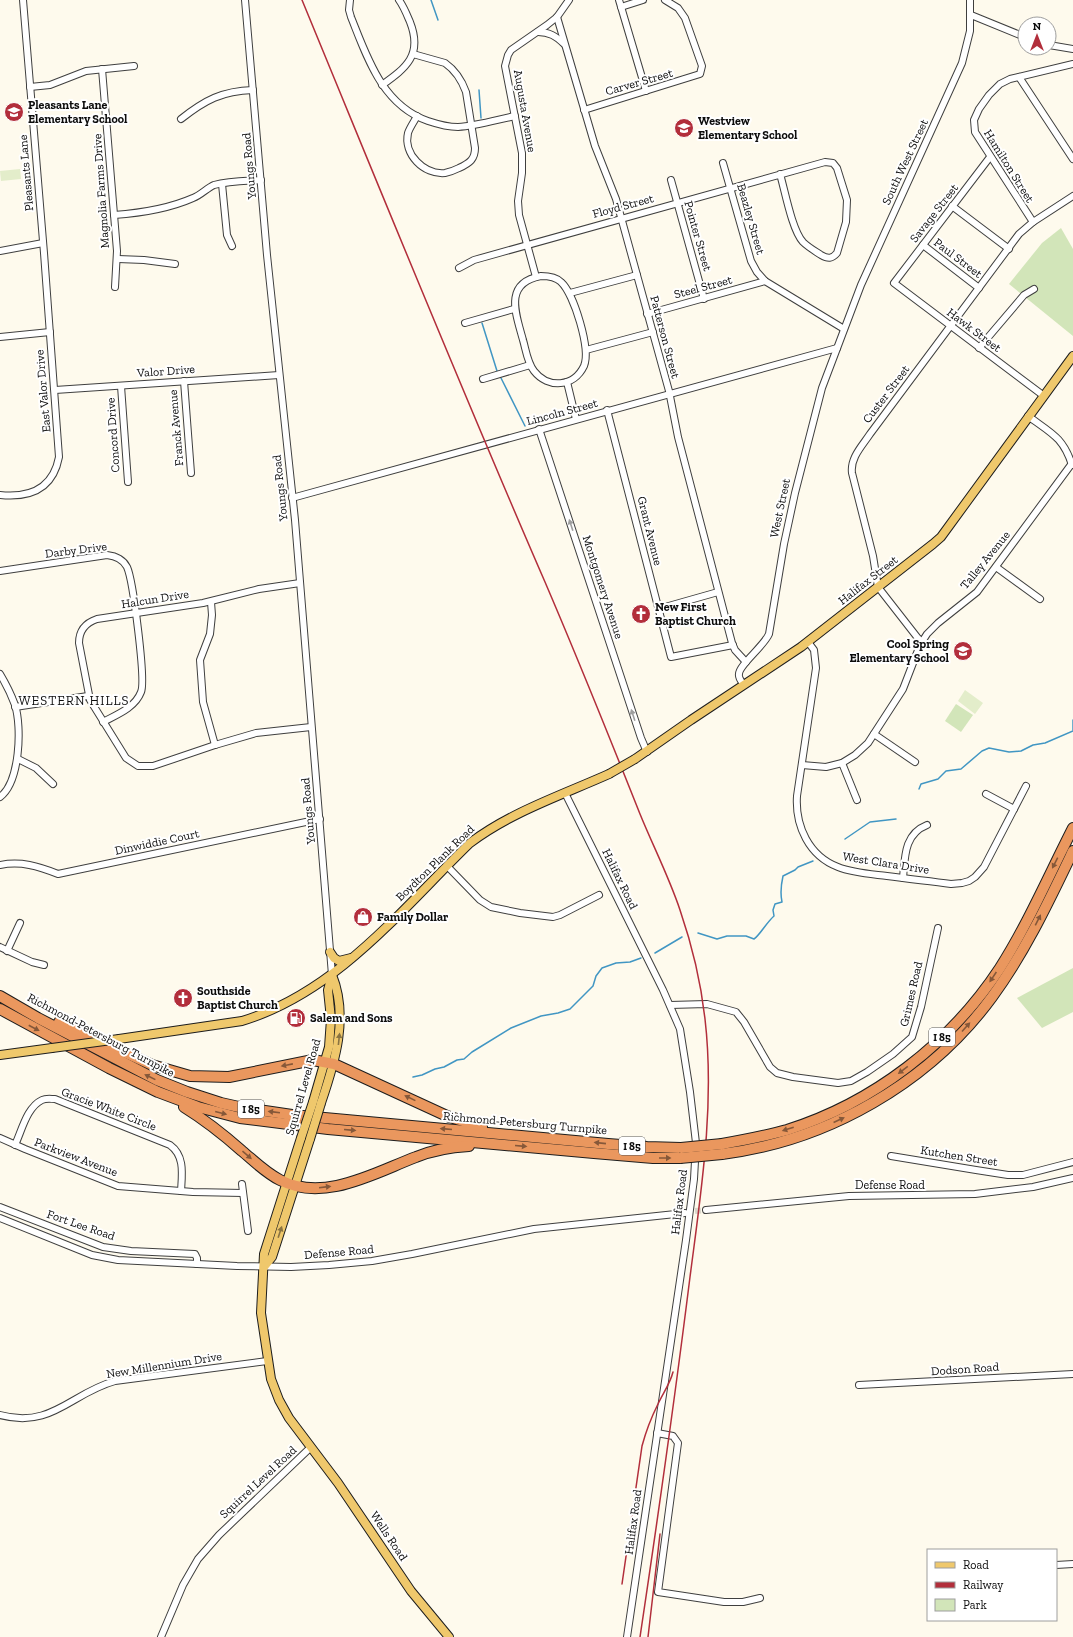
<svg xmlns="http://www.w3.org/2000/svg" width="1073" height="1637" font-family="'Zilla Slab',serif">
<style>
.green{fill:#d2e5b9}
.pitch{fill:#e3edca}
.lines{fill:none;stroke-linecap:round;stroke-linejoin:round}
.stream{stroke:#4196c3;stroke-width:1.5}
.minor-tunnel{stroke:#dad6cb;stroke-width:6;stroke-dasharray:6 3;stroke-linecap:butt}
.minor-casing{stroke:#3f3f3f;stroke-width:8}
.major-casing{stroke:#1d1d1d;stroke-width:10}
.highway-casing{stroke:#1d1d1d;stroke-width:12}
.minor{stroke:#fff;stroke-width:6}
.major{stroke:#efc86c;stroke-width:8}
.highway{stroke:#ea975e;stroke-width:10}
.rail{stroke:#b22e3b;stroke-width:1.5}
.major-bridge-casing{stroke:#1d1d1d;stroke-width:10;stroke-linecap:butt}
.highway-bridge-casing{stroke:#1d1d1d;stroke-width:12;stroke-linecap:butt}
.major-bridge{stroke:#efc86c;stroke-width:8}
.highway-bridge{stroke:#ea975e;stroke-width:10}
.oneway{fill:#9e9e9e}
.oneway2{fill:#865839}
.oneway3{fill:#897341}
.labels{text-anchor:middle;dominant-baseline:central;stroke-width:4;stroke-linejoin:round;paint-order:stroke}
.shield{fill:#fff;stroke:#555;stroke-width:1}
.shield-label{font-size:11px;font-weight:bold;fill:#0c0c0c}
.street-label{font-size:12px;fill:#0c0c0c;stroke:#fff}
.poi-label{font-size:12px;font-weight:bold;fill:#0c0c0c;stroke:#fff;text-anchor:start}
.neighbourhood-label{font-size:13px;letter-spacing:1px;fill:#0c0c0c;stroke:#fff}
</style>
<rect width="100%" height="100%" fill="#fefaed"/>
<g class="green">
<path d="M1061 228 1073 249V336L1009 284 1042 243Z"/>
<path d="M956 704 973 715 961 732 945 721Z"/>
<path d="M1073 968V1012L1042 1028 1017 998Z"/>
</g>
<g class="pitch">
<path d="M20 169 21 179 1 181 0 171Z"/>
<path d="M965 690 983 703 975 714 958 701Z"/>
</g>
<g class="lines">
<g class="stream">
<path d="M431 0 438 20"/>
<path d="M479 90 481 118"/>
<path d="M482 323 497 371"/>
<path d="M501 378 525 426"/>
<path d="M1073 720V730"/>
<path d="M919 789 921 784 938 779 946 771 961 769 982 751 989 748 1009 752 1021 751 1033 745 1045 743 1073 731"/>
<path d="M845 839 870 822 896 819"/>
<path d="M698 933 717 939 727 936H746L754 939C759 936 767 922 774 916L773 910 775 904 782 902C780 893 781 885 783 876L795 870 798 867 813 861"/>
<path d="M655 953 682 937"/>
<path d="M413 1077 422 1075 435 1069 444 1067 457 1060 464 1059 472 1052 511 1028 541 1016 558 1013 570 1009 593 986 596 976 602 968 616 963 630 962 641 958"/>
</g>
<path class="minor-tunnel" d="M686 1212 706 1210"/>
<defs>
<g id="minor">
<path d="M245 0 267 255 295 520 332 975"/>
<path d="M350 0 349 10 351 17C367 57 382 105 428 121 437 124 447 127 458 127 476 126 496 120 515 116"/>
<path d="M619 0 646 91"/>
<path d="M621 7 643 0"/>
<path d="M971 15 1025 37"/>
<path d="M557 17 595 146 616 199 669 391 678 437 732 643 735 650 746 662"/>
<path d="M538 32C549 32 556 36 564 44"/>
<path d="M1049 45 1073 49"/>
<path d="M413 54 445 63C455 70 462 81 466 92L475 148C475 159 470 163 459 168 455 170 450 172 445 173 424 175 403 154 408 133 410 127 414 122 417 116"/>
<path d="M102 69 117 251 115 287"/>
<path d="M1019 77 1073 159"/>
<path d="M382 85C406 68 423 55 410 22 407 15 404 7 399 0"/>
<path d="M30 87 50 85 86 71 134 66"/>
<path d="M584 110 700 74 702 66 685 18 678 8 665 0"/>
<path d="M181 119C205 100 222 91 253 90"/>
<path d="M990 157 894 283 1044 396"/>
<path d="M723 163 751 261 757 272 765 281 844 329"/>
<path d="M671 180 704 299"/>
<path d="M222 184 227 235 232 246"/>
<path d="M952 206 1009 249"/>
<path d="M114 215C142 213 168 209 193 198 201 195 207 188 214 185 229 181 246 181 261 180"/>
<path d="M1033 222 975 132 974 120 979 109 989 95 1000 84 1010 79 1073 64"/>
<path d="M923 245 979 288"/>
<path d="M0 251 43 243"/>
<path d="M118 259 144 260 175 264"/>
<path d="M459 268 474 260 825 162 833 163 837 168 847 200 846 222 837 253C832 259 828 259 821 255 815 251 808 247 803 242 792 230 785 191 780 174"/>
<path d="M541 276C549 276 556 277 561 282 574 294 591 349 584 366 574 387 548 389 534 371 527 362 526 350 523 340 516 314 503 283 541 276Z"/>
<path d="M536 277 519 215 518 201 522 173V153L505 66 508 55 511 50 547 25 557 17 569 0"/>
<path d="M570 293 637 275"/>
<path d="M647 314 765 281"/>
<path d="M465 323 514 309"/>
<path d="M0 337 50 332"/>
<path d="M979 348 1024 295 1034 289"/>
<path d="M586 350 653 332"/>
<path d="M483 379 530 365"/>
<path d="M184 381 191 473"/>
<path d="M567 382 576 419"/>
<path d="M121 386 128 482"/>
<path d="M55 390 279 375"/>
<path d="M607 410 671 657 733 645"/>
<path d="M1028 416C1051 433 1063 437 1072 465"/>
<path d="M539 429 641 738 647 752"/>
<path d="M0 495C30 498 53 489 59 457L44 253 23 0"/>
<path d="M292 498 837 348"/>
<path d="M996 567 1040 599"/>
<path d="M0 571 107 555C116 556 123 559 127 567 133 580 146 681 141 692 135 708 116 715 103 722"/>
<path d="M300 583 259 589 203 603 97 619C85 623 79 631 79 643L90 700 126 758 138 766H153L215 745 256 733 311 727"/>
<path d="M211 602 212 615 210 634 200 660 203 702 215 745"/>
<path d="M658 609 718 592"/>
<path d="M808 642 814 650 816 668 797 796C795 826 809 856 838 867 853 873 871 874 887 876 908 879 929 881 951 884L962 883 969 881 975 877 984 867 1026 786"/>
<path d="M922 642 917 637 878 587 873 556 852 473C850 458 862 446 870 434L1019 234 1033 222 1073 196"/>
<path d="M0 674C6 684 11 694 15 705 22 727 20 782 0 797"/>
<path d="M744 685C742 682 738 678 739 674 739 665 764 646 769 634L784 544 795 493 822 388 861 285 962 63 970 31V0"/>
<path d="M15 707 88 696"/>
<path d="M874 734 915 762"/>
<path d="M18 759 36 768 53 784"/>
<path d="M842 763 857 800"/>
<path d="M802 765 826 767 842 763 855 755 868 743 903 689 920 645 927 634 938 623 977 592 1073 462"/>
<path d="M565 793 663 990 680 1029 690 1092 696 1143 694 1179 686 1240 627 1637"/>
<path d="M986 794 1014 809"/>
<path d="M0 865C21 861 38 866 58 874L320 819"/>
<path d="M447 866 480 900 491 907 520 913 553 917 560 915 599 895"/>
<path d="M903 878C905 857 904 834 927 825"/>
<path d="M0 947 32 962 44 965"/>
<path d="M7 951 20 923"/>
<path d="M670 1005 707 1004 736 1012 744 1022 770 1067 777 1073 793 1077 838 1083 851 1081 867 1072 893 1054 912 1037 921 1007 938 928"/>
<path d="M0 1138 25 1149 118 1186 193 1192 243 1193"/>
<path d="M15 1145C22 1130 27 1107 42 1100 46 1098 51 1099 55 1099L170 1145C185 1156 182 1174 181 1191"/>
<path d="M891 1156 976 1170 1008 1175H1023L1073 1162"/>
<path d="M242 1184 248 1231"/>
<path d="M0 1207 103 1247 131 1251 195 1254 197 1258V1264"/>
<path d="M706 1210 849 1196 975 1194 1033 1187 1073 1178"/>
<path d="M0 1218 92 1255 118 1260 237 1266 291 1267 329 1265 372 1261 412 1254 534 1229 685 1213"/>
<path d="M859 1385 1073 1374"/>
<path d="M0 1415C52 1429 71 1393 115 1381L267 1361"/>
<path d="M657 1433 673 1436 678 1443 658 1592 724 1602H743L760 1598"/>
<path d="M1056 1565 1073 1564"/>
<path d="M161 1637 183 1585 198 1559 219 1535 311 1447"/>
</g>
<g id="major">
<path d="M635 759 691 720 801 647 933 544 941 537 1073 356"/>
<path d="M330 952 334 958 339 961 351 958"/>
<path d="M119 1039 242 1021C337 992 401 910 470 843 511 812 562 795 609 774"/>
<path d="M0 1055 52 1048"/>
<path d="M313 1102 329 1047 331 1019 328 990 332 975"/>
<path d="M321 1103C335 1062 349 1017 332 975"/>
<path d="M301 1138 264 1254 261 1313 271 1379 279 1400 289 1418 338 1483 411 1591 449 1637"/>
<path d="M264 1267 272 1257 310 1139"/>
</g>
<g id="highway">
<path d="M0 996 38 1018 157 1080 187 1092 221 1103 239 1107 292 1115 608 1144 647 1147 681 1148"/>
<path d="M0 1009 109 1068 158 1092 198 1107 240 1118 328 1129 594 1153 653 1158H680"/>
<path d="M59 1022 152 1065 190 1076 229 1077 313 1060 334 1064 447 1116 482 1127"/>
<path d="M184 1107C205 1120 224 1135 242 1151 254 1161 266 1173 280 1180 324 1203 376 1172 416 1157 433 1150 451 1147 469 1146"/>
<path d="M722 1144C744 1140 766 1136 787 1130 873 1103 950 1044 1000 968 1028 924 1049 875 1073 828"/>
<path d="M722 1154C827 1141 929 1083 992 997 1025 952 1049 901 1073 851"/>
</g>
</defs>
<use href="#minor" class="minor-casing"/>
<use href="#major" class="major-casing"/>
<use href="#highway" class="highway-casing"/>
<use href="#minor" class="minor"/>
<use href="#major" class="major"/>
<use href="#highway" class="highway"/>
<g class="rail">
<path d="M302 0C382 194 461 389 545 582 578 659 609 736 640 814 653 846 669 877 680 910 692 945 701 983 705 1019 715 1105 701 1192 690 1277 675 1397 658 1517 640 1637"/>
<path d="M622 1584 642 1446C646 1431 651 1418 658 1404 663 1393 670 1384 673 1372"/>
<path d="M648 1637 660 1534"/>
</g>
<defs>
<g id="major-bridge">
<path d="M609 774 635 759"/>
<path d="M52 1048 119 1039"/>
<path d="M301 1138 313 1102"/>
<path d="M310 1139 321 1103"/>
</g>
<g id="highway-bridge">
<path d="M681 1148 722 1144"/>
<path d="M680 1158 722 1154"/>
</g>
</defs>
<use href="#major-bridge" class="major-bridge-casing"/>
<use href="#highway-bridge" class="highway-bridge-casing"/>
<use href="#major-bridge" class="major-bridge"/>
<use href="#highway-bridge" class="highway-bridge"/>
</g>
<defs><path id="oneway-solid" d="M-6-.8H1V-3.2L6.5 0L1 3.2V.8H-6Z"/></defs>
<g class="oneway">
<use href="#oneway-solid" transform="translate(571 525) rotate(-108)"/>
<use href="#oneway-solid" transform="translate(633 715) rotate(-108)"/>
</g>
<g class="oneway2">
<use href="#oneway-solid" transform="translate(1055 863) rotate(117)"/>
<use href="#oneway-solid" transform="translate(1038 920) rotate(-63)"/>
<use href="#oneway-solid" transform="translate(993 977) rotate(124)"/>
<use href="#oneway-solid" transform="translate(966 1027) rotate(-48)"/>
<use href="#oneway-solid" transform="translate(34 1028) rotate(28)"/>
<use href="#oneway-solid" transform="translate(287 1065) rotate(169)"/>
<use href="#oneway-solid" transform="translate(903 1070) rotate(143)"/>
<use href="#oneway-solid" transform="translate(150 1077) rotate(-154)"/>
<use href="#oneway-solid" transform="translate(410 1098) rotate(-154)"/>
<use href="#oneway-solid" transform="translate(274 1112) rotate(-173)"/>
<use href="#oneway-solid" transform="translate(221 1113) rotate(14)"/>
<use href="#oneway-solid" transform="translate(839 1120) rotate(-25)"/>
<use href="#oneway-solid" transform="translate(446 1129) rotate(-175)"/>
<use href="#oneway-solid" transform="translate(788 1129) rotate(163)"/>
<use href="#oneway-solid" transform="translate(350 1130) rotate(5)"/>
<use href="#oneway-solid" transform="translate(600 1143) rotate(-174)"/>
<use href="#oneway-solid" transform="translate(521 1146) rotate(5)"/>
<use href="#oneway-solid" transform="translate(247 1155) rotate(41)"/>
<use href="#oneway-solid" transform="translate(665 1158)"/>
<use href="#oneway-solid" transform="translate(325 1187) rotate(-7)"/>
</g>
<g class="oneway3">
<use href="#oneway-solid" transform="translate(339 1039) rotate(-84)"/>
<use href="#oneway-solid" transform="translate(280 1232) rotate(-72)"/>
</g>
<defs>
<symbol id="school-disc" viewBox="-11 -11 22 22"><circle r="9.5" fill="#b22e3b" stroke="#fff"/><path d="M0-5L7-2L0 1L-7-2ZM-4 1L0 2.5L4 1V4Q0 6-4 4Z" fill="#fff"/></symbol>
<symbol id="church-disc" viewBox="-11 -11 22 22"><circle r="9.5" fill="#b22e3b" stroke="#fff"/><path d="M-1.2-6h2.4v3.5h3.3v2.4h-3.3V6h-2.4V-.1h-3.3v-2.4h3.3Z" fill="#fff"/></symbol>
<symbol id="shop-disc" viewBox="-11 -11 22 22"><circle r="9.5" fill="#b22e3b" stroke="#fff"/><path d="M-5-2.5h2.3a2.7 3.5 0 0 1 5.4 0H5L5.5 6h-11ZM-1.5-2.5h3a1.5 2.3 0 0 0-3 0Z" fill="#fff"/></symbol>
<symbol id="fuel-disc" viewBox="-11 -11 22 22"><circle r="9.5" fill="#b22e3b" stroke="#fff"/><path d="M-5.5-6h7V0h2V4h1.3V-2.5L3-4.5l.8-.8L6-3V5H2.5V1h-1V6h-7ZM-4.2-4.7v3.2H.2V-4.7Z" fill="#fff"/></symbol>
</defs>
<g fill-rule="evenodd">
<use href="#school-disc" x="3" y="101" width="22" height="22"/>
<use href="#school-disc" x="673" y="117" width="22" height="22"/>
<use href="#church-disc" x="630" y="603" width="22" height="22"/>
<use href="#school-disc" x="952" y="640" width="22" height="22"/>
<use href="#shop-disc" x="352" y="906" width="22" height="22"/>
<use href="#church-disc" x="172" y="987" width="22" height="22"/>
<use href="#fuel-disc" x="285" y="1007" width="22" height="22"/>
</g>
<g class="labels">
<g class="shield">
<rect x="929" y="1028" width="26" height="18" rx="3"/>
<rect x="238" y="1100" width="26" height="18" rx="3"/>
<rect x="619" y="1137" width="26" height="18" rx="3"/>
</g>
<g class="shield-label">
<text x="942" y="1037">I 85</text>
<text x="251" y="1109">I 85</text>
<text x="632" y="1146">I 85</text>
</g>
<g class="street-label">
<text transform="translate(639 82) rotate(-16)">Carver Street</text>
<text transform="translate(525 111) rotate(80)">Augusta Avenue</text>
<text transform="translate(905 162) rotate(-65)">South West Street</text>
<text transform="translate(249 166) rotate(-95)">Youngs Road</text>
<text transform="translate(1009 166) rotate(58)">Hamilton Street</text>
<text transform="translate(26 173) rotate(-95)">Pleasants Lane</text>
<text transform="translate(101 191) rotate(-94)">Magnolia Farms Drive</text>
<text transform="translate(623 206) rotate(-15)">Floyd Street</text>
<text transform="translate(934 213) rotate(-52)">Savage Street</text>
<text transform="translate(751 219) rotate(74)">Beazley Street</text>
<text transform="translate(698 236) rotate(74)">Pointer Street</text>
<text transform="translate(958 258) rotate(37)">Paul Street</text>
<text transform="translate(703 287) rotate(-15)">Steel Street</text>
<text transform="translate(974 330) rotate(37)">Hawk Street</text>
<text transform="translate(665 337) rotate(75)">Patterson Street</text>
<text transform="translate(166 371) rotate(-4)">Valor Drive</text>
<text transform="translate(43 391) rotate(-95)">East Valor Drive</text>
<text transform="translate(886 394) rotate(-53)">Custer Street</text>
<text transform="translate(562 412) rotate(-15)">Lincoln Street</text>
<text transform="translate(176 428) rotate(-95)">Franck Avenue</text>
<text transform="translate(113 435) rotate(-94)">Concord Drive</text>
<text transform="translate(280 488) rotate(-96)">Youngs Road</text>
<text transform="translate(780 508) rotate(-78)">West Street</text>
<text transform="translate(650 531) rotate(76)">Grant Avenue</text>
<text transform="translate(76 550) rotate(-7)">Darby Drive</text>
<text transform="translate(985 560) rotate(-51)">Talley Avenue</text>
<text transform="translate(868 580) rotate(-38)">Halifax Street</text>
<text transform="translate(603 587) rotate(72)">Montgomery Avenue</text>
<text transform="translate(155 599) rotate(-9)">Halcun Drive</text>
<text transform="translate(308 811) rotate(-95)">Youngs Road</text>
<text transform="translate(157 842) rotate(-12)">Dinwiddie Court</text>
<text transform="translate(435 863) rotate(-44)">Boydton Plank Road</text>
<text transform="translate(886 863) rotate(9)">West Clara Drive</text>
<text transform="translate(620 879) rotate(64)">Halifax Road</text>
<text transform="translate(911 994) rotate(-77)">Grimes Road</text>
<text transform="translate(101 1035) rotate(28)">Richmond-Petersburg Turnpike</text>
<text transform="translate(303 1087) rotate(-74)">Squirrel Level Road</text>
<text transform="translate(109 1109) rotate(21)">Gracie White Circle</text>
<text transform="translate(525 1123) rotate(5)">Richmond-Petersburg Turnpike</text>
<text transform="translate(959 1156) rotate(9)">Kutchen Street</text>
<text transform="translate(76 1157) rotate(21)">Parkview Avenue</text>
<text x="890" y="1185">Defense Road</text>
<text transform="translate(679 1202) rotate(-83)">Halifax Road</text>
<text transform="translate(81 1225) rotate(19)">Fort Lee Road</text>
<text transform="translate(339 1252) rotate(-5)">Defense Road</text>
<text transform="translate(164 1365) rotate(-9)">New Millennium Drive</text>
<text transform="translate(965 1369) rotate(-4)">Dodson Road</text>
<text transform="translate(258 1482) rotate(-43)">Squirrel Level Road</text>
<text transform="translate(633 1522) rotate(-82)">Halifax Road</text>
<text transform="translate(389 1536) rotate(56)">Wells Road</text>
</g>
<g class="poi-label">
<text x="28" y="105">Pleasants Lane<tspan x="28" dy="14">Elementary School</tspan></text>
<text x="698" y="121">Westview<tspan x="698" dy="14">Elementary School</tspan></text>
<text x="655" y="607">New First<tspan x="655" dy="14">Baptist Church</tspan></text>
<text x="949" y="644" text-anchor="end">Cool Spring<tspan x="949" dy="14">Elementary School</tspan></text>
<text x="377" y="917">Family Dollar</text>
<text x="197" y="991">Southside<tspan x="197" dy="14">Baptist Church</tspan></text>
<text x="310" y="1018">Salem and Sons</text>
</g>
<g class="neighbourhood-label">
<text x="74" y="700">WESTERN HILLS</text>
</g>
</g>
<rect x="927" y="1549" width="130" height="72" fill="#ffffff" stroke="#9e9e9e"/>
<rect x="935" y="1562" width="20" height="6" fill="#efc86c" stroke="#9e9e9e"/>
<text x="963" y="1569" font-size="12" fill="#0c0c0c">Road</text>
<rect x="935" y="1582" width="20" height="6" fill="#b22e3b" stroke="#9e9e9e"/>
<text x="963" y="1589" font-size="12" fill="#0c0c0c">Railway</text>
<rect x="935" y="1599" width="20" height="12" fill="#d2e5b9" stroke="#9e9e9e"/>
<text x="963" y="1609" font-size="12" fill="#0c0c0c">Park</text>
<g transform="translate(1037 36)"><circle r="19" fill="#ffffff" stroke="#9e9e9e"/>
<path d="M0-3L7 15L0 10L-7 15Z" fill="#b22e3b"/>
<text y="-6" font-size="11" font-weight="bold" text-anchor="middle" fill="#0c0c0c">N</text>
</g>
</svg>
